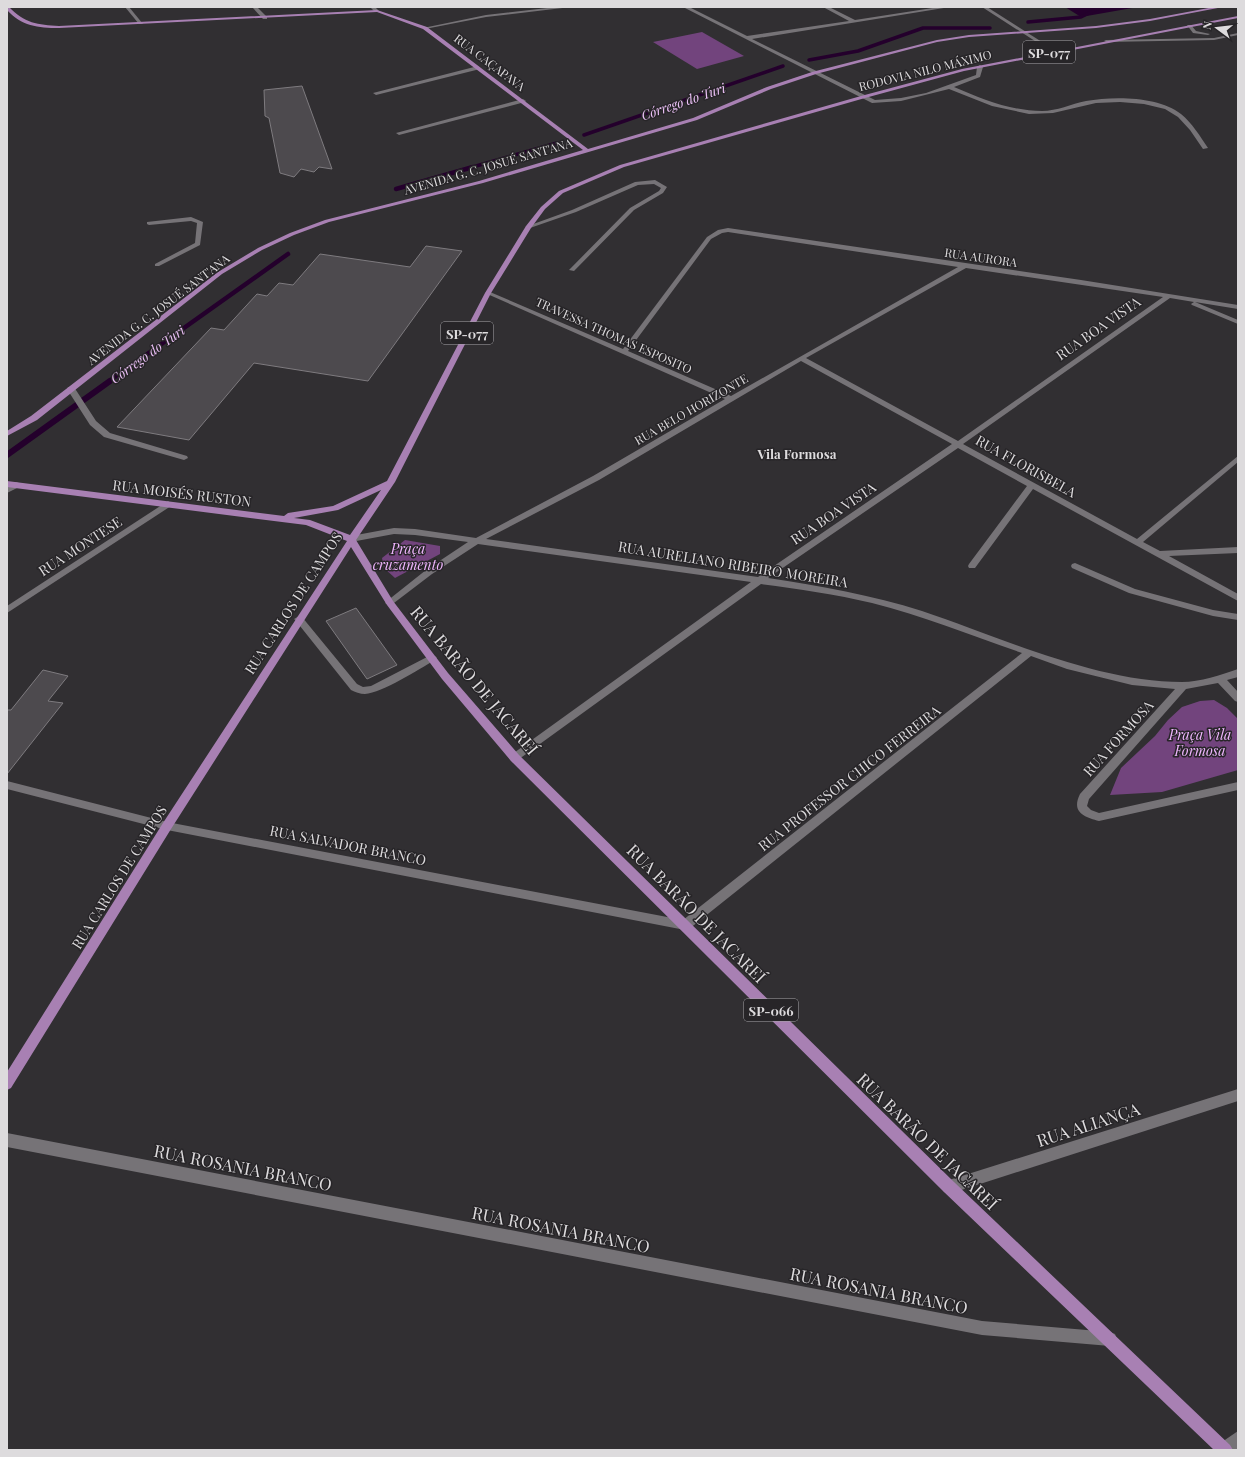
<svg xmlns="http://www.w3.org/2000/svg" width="1245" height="1457" font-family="'Playfair Display',serif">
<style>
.green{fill:#72447d}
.water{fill:#24002c}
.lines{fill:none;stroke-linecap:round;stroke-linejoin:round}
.stream-far2{stroke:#24002c;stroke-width:3.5}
.stream-far1{stroke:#24002c;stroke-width:4.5}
.stream{stroke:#24002c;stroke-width:6}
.building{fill:#4d4a4e;stroke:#7e7b7f}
.minor{fill:#767377;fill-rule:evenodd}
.major{fill:#a880b3;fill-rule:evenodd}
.labels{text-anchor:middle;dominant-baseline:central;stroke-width:3;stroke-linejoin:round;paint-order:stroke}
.far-street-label{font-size:12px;fill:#dddbdd;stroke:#272528}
.shield{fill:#272528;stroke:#a6a4a7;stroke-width:1}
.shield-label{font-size:13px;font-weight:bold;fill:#dddbdd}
.far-water-label{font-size:13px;font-style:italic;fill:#edc2f8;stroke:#272528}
.far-quarter-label{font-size:13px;font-weight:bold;fill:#dddbdd;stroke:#272528}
.street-label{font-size:14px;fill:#dddbdd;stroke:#272528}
.park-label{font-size:14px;font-style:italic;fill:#efb5fe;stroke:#272528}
.near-street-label{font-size:17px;fill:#dddbdd;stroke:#272528}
</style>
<rect width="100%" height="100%" fill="#312f32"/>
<g class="green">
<path d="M702 32 744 56 697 69 653 42Z"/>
<path d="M405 540 440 546V554L395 578 384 568 382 558Z"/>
<path d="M1214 700 1227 708 1238 719V770L1162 792 1110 795 1121 768 1155 736 1168 720 1182 707 1200 701Z"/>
</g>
<path class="water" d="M1065 7H1138L1081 17Z"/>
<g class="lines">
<g class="stream-far2">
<path d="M1028 22 1081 17 1101 7"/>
<path d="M809 60 858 51 923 28H990"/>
<path d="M584 135 783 66"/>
<path d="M469 168 557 143"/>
</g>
<g class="stream-far1">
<path d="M396 189 473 167"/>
<path d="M108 382 288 254"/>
</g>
<path class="stream" d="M7 455 110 381"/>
</g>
<g class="building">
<path d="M302 86 332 169 319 167 314 172 301 169 294 177 280 173 269 118 265 116 264 90Z"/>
<path d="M426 246 462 251 368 381 254 363 189 440 117 427 211 328 224 330 257 294 267 296 279 283 293 285 320 254 410 267Z"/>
<path d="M356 608 397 665 367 679 326 621Z"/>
<path d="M43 670 68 676 48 701 63 703 7 774V710H11Z"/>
</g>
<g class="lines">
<g class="minor">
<path d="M125 7H129L143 24H139Z"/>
<path d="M252 7H257L267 17V19H263Z"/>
<path d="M370 7H375L379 11 375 12Z"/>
<path d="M556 7H571L486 17 425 29 423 28 486 15Z"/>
<path d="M683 7H689L747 36 849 21 823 7H829L855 20 939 7H950L752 39 875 100 901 98 926 93 976 75 977 67 980 65 983 67 980 77 954 87C982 99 1011 111 1042 111 1057 111 1071 104 1086 101 1113 96 1159 96 1181 114 1192 123 1200 136 1208 148L1203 149 1190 130 1178 117 1165 109 1144 104 1120 102 1096 103 1053 113 1029 114 992 106 949 89 901 101 872 103Z"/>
<path d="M982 7H987L1056 51 1052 52Z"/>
<path d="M1187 25H1191L1196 31 1210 34 1208 35 1193 33Z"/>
<path d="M1238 33V35L1214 40 1106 42 1104 41 1106 40 1214 38Z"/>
<path d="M478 66 480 69 376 95 373 93Z"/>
<path d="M523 99 526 101 525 102 399 135 396 133Z"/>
<path d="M655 180 667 187 663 193 634 210 574 271 569 270 630 208 659 191 661 188 654 184 638 185 576 212 530 228 525 227 572 210 635 182Z"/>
<path d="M191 217 203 222 200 245 159 266H155V264L195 243 197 223 191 221 149 225 147 224V222Z"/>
<path d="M728 228 1081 280 1238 305V309L1195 302 1238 320V324L1192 305 1191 304 1194 302 1170 298 963 444 1137 539 1238 456V462L1143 542 1160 551 1238 547V553L1169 556 1238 594V601L1033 489 975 568H969L968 566 969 564 1027 486 958 448 768 578C820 586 872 595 922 611 1002 638 1097 682 1182 682 1200 682 1221 675 1238 669V677L1227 680 1238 692V702L1235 701 1218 683 1186 689 1089 799 1087 806 1091 810 1099 813 1238 782V790L1099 821C1084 817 1071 812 1080 794L1175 689 1132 685 1067 669 1031 656 689 929 685 930 167 830 7 789V781L167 822 683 920 1022 653C973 636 923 616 872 603 835 594 798 589 761 584L515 762 511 761 510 758 511 755 751 582 478 544 432 574 390 606 385 603 387 601 426 570 468 542 415 535 394 534 351 542 347 539 351 536 394 528 415 529 476 538 593 476 725 399 485 293 490 292 623 349 707 237 718 230ZM728 232 958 267 731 396 628 351 711 239 722 233ZM966 268 1163 297 958 441 806 358ZM801 361 952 444 758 577 486 539 599 480Z"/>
<path d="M68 387H74L96 421 110 433 187 456 188 458 184 460 104 437 90 425 67 389Z"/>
<path d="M16 482 19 483V487L7 493V487Z"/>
<path d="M168 501 172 504 171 506 7 613V606Z"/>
<path d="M1075 563 1135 589 1213 610 1238 614V620L1213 616 1129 593 1072 568 1071 566 1072 564Z"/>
<path d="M299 616 302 617 357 684 363 687 371 686 429 656H435L437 658 435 660C419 669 382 693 365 694 360 694 355 692 351 690L296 621 294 619Z"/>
<path d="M1238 1089V1101L949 1194 944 1192 942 1187 944 1182 949 1180Z"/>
<path d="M7 1133 982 1321 1110 1332 1115 1334 1117 1339 1115 1344 1110 1346 982 1335 7 1147Z"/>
<path d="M1238 1431V1448L1236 1450H1217L1219 1444Z"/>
</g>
<g class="major">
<path d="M7 7H9C24 23 38 25 59 26L377 10 427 27 588 149 693 118 767 87 812 72 937 40 969 35 1096 26 1150 19 1214 7H1223L1150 21 1096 28 969 37 937 42 816 74 771 89 697 120 483 183 329 222 294 235 262 250 222 274 37 420 7 436V431L31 416 218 272 258 248 290 233 325 220 479 181 583 150 423 29 377 12 59 28C38 28 21 26 7 10Z"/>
<path d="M1238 16V18L964 71 865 98 624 167 563 193 545 209 531 228 491 293 395 482 356 540 393 601 448 673 519 755 954 1182 1230 1445 1233 1450H1214L944 1192 511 761 442 679 387 605 351 547 171 829 11 1088 7 1090V1072L163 823 347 541 306 525 7 487V481L284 516 288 513 333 506 387 481 485 293 526 226 541 207 559 191 620 165 861 96 962 69ZM381 490 350 535 310 520 294 518 338 510Z"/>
</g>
</g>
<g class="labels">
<g class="far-street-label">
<text transform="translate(490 62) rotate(37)">RUA CAÇAPAVA</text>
<text transform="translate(925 70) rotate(-14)">RODOVIA NILO MÁXIMO</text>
<text transform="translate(488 166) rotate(-16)">AVENIDA G. C. JOSUÉ SANT'ANA</text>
<text transform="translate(981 257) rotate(8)">RUA AURORA</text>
<text transform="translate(158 309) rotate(-37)">AVENIDA G. C. JOSUÉ SANT'ANA</text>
<text transform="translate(614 335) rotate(24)">TRAVESSA THOMAS ESPOSITO</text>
<text transform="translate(691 409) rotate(-30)">RUA BELO HORIZONTE</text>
</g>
<g class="shield">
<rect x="1023" y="41" width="52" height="22" rx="3"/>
<rect x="441" y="322" width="52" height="22" rx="3"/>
<rect x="744" y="999" width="54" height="22" rx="3"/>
</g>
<g class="shield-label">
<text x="1049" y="52">SP-077</text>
<text x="467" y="333">SP-077</text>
<text x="771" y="1010">SP-066</text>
</g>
<g class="far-water-label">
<text transform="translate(683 101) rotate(-19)">Córrego do Turi</text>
<text transform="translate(147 354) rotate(-36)">Córrego do Turi</text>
</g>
<g class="far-quarter-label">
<text x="797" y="453">Vila Formosa</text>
</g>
<g class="street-label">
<text transform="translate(1098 328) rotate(-35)">RUA BOA VISTA</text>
<text transform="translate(1026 466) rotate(29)">RUA FLORISBELA</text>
<text transform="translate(182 493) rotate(7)">RUA MOISÉS RUSTON</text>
<text transform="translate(833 513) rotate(-34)">RUA BOA VISTA</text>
<text transform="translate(80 546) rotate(-33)">RUA MONTESE</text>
<text transform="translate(733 564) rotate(9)">RUA AURELIANO RIBEIRO MOREIRA</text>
<text transform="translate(293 603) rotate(-57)">RUA CARLOS DE CAMPOS</text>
<text transform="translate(1118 738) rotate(-48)">RUA FORMOSA</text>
<text transform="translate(849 778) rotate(-38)">RUA PROFESSOR CHICO FERREIRA</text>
<text transform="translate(348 845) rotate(11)">RUA SALVADOR BRANCO</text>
<text transform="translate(119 877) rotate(-58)">RUA CARLOS DE CAMPOS</text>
</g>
<g class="park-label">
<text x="408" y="548">Praça<tspan x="408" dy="16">cruzamento</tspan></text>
<text x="1200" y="734">Praça Vila<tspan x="1200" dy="16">Formosa</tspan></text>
</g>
<g class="near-street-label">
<text transform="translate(475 680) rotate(50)">RUA BARÃO DE JACAREÍ</text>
<text transform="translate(697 913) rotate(45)">RUA BARÃO DE JACAREÍ</text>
<text transform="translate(1088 1124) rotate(-18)">RUA ALIANÇA</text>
<text transform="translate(928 1141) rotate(44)">RUA BARÃO DE JACAREÍ</text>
<text transform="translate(243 1167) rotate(11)">RUA ROSANIA BRANCO</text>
<text transform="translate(561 1229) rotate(11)">RUA ROSANIA BRANCO</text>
<text transform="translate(879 1290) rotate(11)">RUA ROSANIA BRANCO</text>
</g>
</g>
<rect width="1245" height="1457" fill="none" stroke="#dddbdd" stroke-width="16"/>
<g transform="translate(1217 28) rotate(285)" stroke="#272528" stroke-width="3" paint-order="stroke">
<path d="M0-3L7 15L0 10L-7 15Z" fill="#dddbdd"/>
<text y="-6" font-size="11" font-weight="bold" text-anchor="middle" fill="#dddbdd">N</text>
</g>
</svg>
